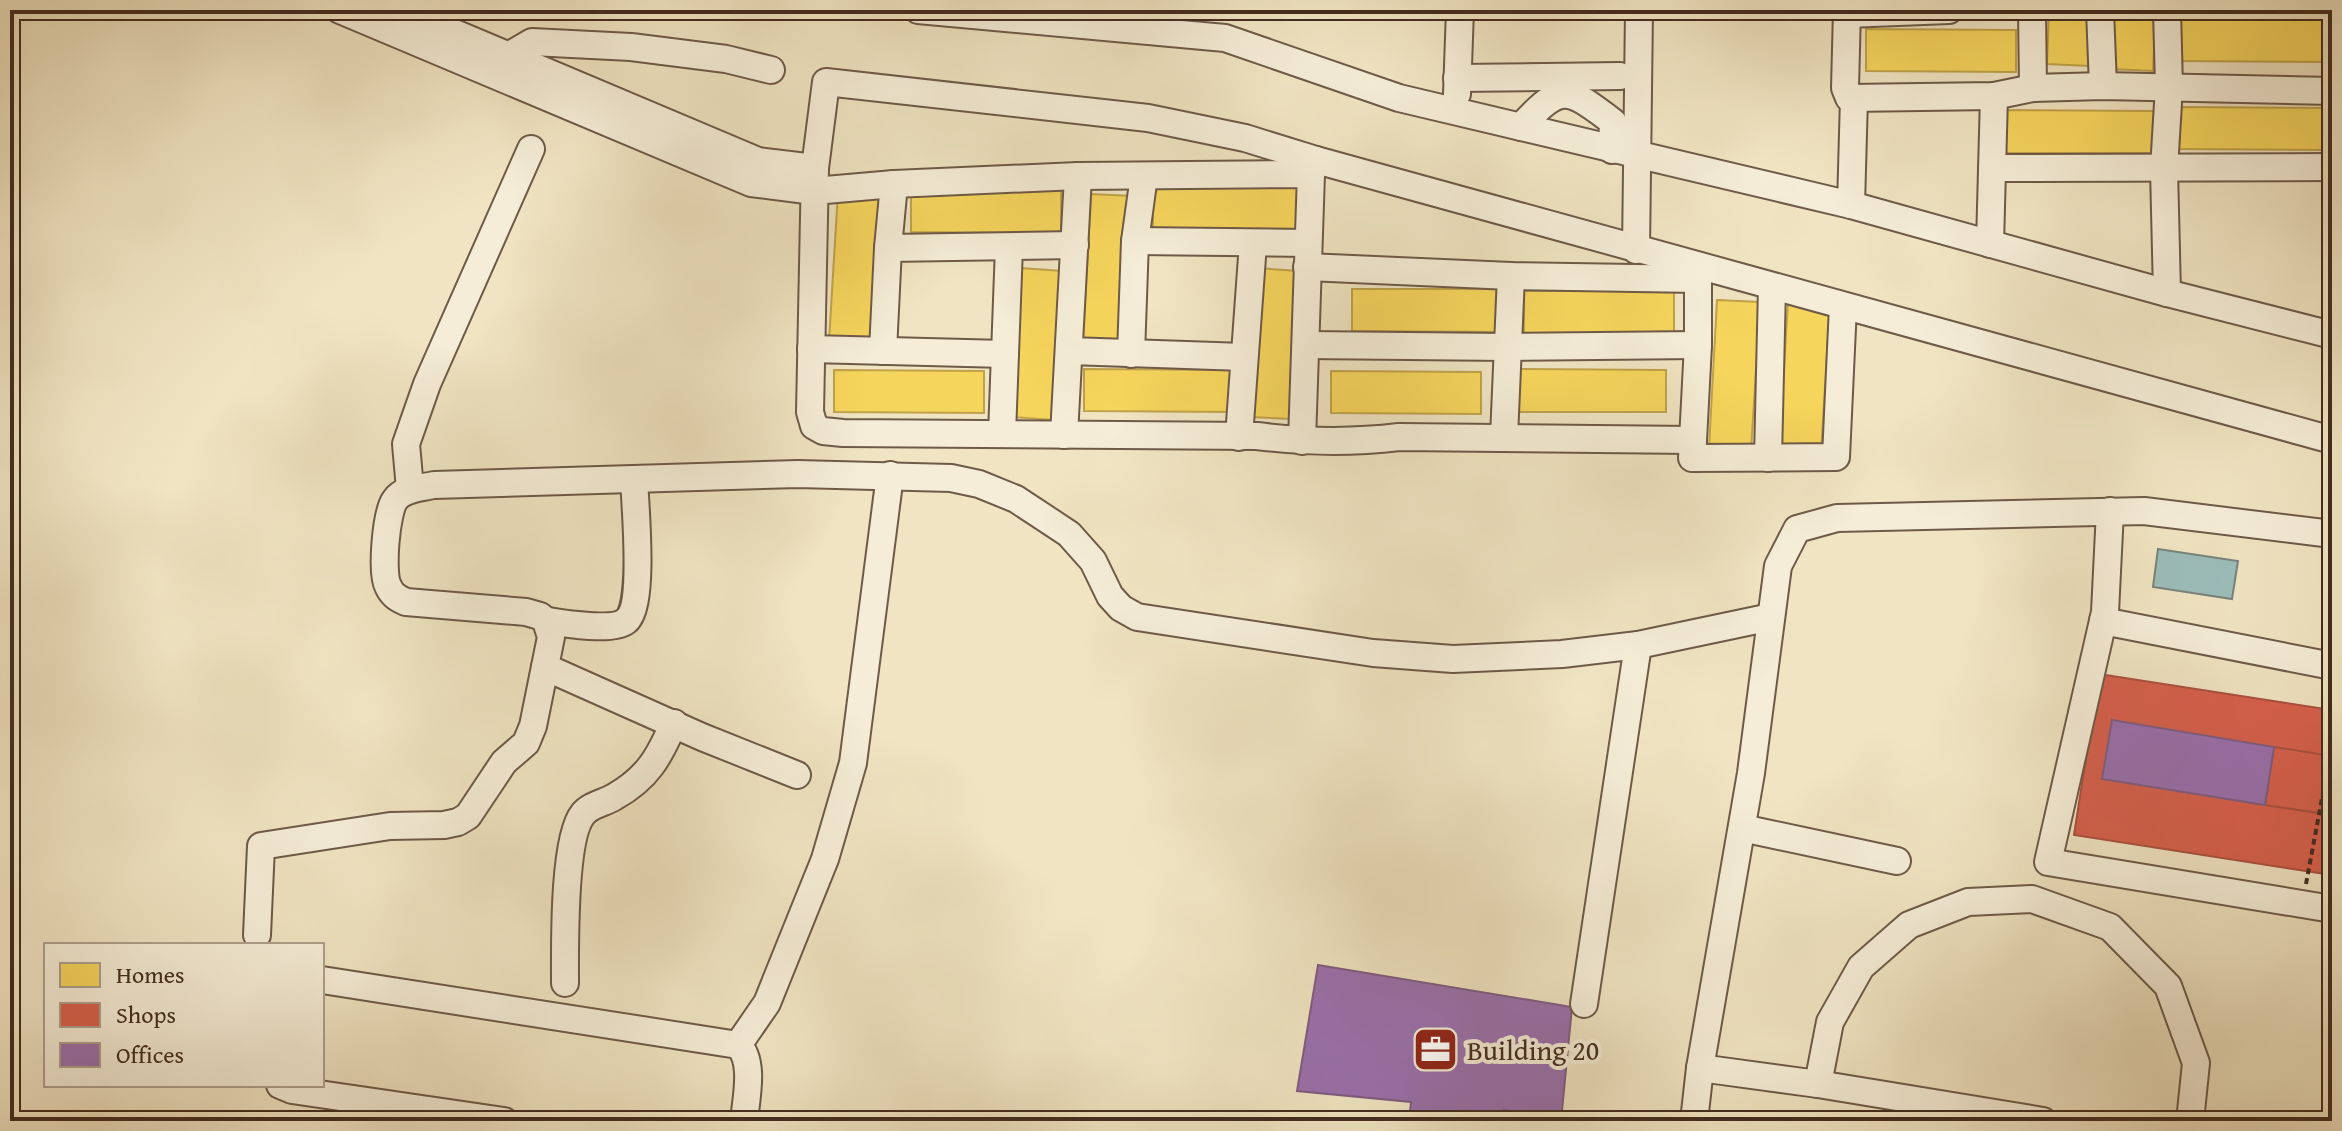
<svg xmlns="http://www.w3.org/2000/svg" width="2342" height="1131" font-family="'Gentium Book Plus',serif">
<style>
.water{fill:#9cbdba;stroke:#78837c;stroke-width:2}
.homes{fill:#f6d55c;stroke:#c0a24a;stroke-width:2}
.shops{fill:#d6604d;stroke:#aa503f;stroke-width:2}
.offices{fill:#9970ab;stroke:#7f5c81;stroke-width:2}
.lines{fill:none;stroke-linecap:round;stroke-linejoin:round}
.minor-casing{stroke:#6e5a48;stroke-width:30}
.path{stroke:#432c1f;stroke-width:4;stroke-dasharray:6 4;stroke-linecap:butt}
.minor{stroke:#f5edd7;stroke-width:26}
.labels{text-anchor:middle;dominant-baseline:central;stroke-width:8;stroke-linejoin:round;paint-order:stroke}
.poi-label{font-size:28px;fill:#432c1f;stroke:#f5edd7;text-anchor:start}
</style>
<rect width="100%" height="100%" fill="#f0e4c2"/>
<filter id="stains"><feTurbulence type="fractalNoise" baseFrequency=".0025" numOctaves="4"/><feColorMatrix values="0 0 0 0 .2 0 0 0 0 .09 0 0 0 0 .02 0 0 0 .5 -.17"/></filter>
<radialGradient id="worn" r=".72"><stop offset=".6" stop-color="#630" stop-opacity="0"/><stop offset="1" stop-color="#630" stop-opacity=".3"/></radialGradient>
<path class="water" d="M2158 549 2238 561 2232 599 2153 587Z"/>
<g class="homes">
<path d="M2049 10H2092L2089 66 2047 64Z"/>
<path d="M2114 10H2156L2153 71 2110 69Z"/>
<path d="M2179 19 2329 20 2328 62 2178 61Z"/>
<path d="M1866 29 2016 30V72L1866 71Z"/>
<path d="M2178 107 2328 108 2327 150 2177 149Z"/>
<path d="M2004 110 2154 111V153H2004Z"/>
<path d="M1153 187 1303 188V230L1153 229Z"/>
<path d="M911 190 1061 191V233L911 232Z"/>
<path d="M838 192 880 194 872 343 829 341Z"/>
<path d="M1091 194 1133 196 1125 345 1083 343Z"/>
<path d="M1020 268 1062 271 1053 420 1011 417Z"/>
<path d="M1257 268 1299 271 1291 419 1249 417Z"/>
<path d="M1352 289H1502V332L1352 331Z"/>
<rect x="1524" y="291" width="150" height="42"/>
<path d="M1717 300 1760 302 1751 451 1709 448Z"/>
<path d="M1788 302 1830 305 1821 453 1779 451Z"/>
<path d="M1084 369 1234 370 1233 412 1084 411Z"/>
<path d="M1516 369 1666 370V412H1516Z"/>
<path d="M834 370 984 371V413L834 412Z"/>
<path d="M1331 371 1481 372V414L1331 413Z"/>
</g>
<g class="shops">
<path d="M2099 674 2332 710V875L2074 835Z"/>
<path d="M2274 747 2332 756V815L2265 805Z"/>
</g>
<g class="offices">
<path d="M2112 720 2274 747 2265 805 2102 779Z"/>
<path d="M1318 965 1572 1007 1561 1121 1504 1110 1503 1121H1409L1411 1102 1297 1091Z"/>
</g>
<g class="lines">
<defs>
<g id="minor">
<path d="M340 10 751 183 814 191 894 184 1078 176 1311 174 1302 441"/>
<path d="M400 10 758 161 815 168"/>
<path d="M918 10 1225 38 1399 98 1851 205 2167 293 2332 335"/>
<path d="M1847 10 1845 88 1849 98 1994 96 2033 88 2103 86 2332 91"/>
<path d="M2032 10 2033 88"/>
<path d="M2100 10 2103 86"/>
<path d="M2167 10 2169 87 2164 169 2167 293"/>
<path d="M1847 14 1949 10"/>
<path d="M508 56 532 42 631 47 726 59 771 70"/>
<path d="M1457 78 1620 76"/>
<path d="M1457 94 1460 10"/>
<path d="M1521 127C1561 82 1568 88 1613 122L1612 150"/>
<path d="M1316 160 1245 138 1148 118 826 82 815 168 810 412 814 426 823 431 843 433 1257 436C1305 442 1350 443 1399 437L1693 440 1698 345V267"/>
<path d="M1992 168 2332 167"/>
<path d="M1311 174 1316 160 2332 440"/>
<path d="M1851 205 1854 98"/>
<path d="M1135 241 1308 243"/>
<path d="M1990 244 1994 96"/>
<path d="M888 248 1075 245"/>
<path d="M1636 250 1639 10"/>
<path d="M1307 267 1511 276 1698 279"/>
<path d="M1306 345 1507 347 1698 345"/>
<path d="M811 349 1005 354"/>
<path d="M883 351 888 248 894 184"/>
<path d="M1070 351 1244 357"/>
<path d="M1131 354 1135 241 1144 176"/>
<path d="M1002 434 1009 247"/>
<path d="M1064 435 1078 176"/>
<path d="M1239 437 1253 243"/>
<path d="M1504 437 1511 276"/>
<path d="M1693 440 1692 458 1836 457 1843 306"/>
<path d="M1768 458 1772 287"/>
<path d="M410 489 406 444 427 384 531 149"/>
<path d="M2110 511 2105 612 2048 862 2332 909"/>
<path d="M546 621C565 623 612 632 626 621 645 606 635 504 634 479"/>
<path d="M2103 621 2332 666"/>
<path d="M545 667 702 737 797 775"/>
<path d="M1742 828 1897 861"/>
<path d="M257 935 261 846 390 826 444 825 458 822 468 816 504 762 526 743 533 726 551 637 546 621 540 616 526 612 406 602C397 598 392 595 388 586 381 573 386 512 395 500 403 488 421 488 434 485L798 474 951 478 979 484 1016 499 1069 534 1093 561 1110 596 1121 608 1137 617 1373 653 1453 659 1562 654 1638 645 1771 617"/>
<path d="M322 980 738 1045C755 1061 746 1099 744 1121"/>
<path d="M565 983C565 949 563 838 583 814 590 805 604 803 614 797 648 778 659 757 674 723"/>
<path d="M1584 1004 1638 645"/>
<path d="M738 1045 767 1003 825 859 853 763 890 475"/>
<path d="M1700 1068 1818 1084 2043 1121"/>
<path d="M1818 1084 1830 1022 1861 967 1909 925 1968 902 2032 899 2110 927 2168 986 2196 1063 2190 1121"/>
<path d="M280 1085 292 1090 504 1121"/>
<path d="M1694 1121 1700 1068 1751 773 1778 566 1797 529 1837 518 2144 511 2332 534"/>
</g>
</defs>
<use href="#minor" class="minor-casing"/>
<path class="path" d="M2306 884 2332 745"/>
<use href="#minor" class="minor"/>
</g>
<defs>
<symbol id="office-square" viewBox="-11 -11 22 22"><rect x="-9" y="-9" width="18" height="18" rx="4" fill="#8f2418" stroke="#f5edd7"/><path d="M-6-3h4V-5.5h4V-3h4V5H-6ZM-1-4.5V-3h2v-1.5ZM-6 0V1H6V0Z" fill="#fff"/></symbol>
</defs>
<g fill-rule="evenodd">
<use href="#office-square" x="1410" y="1024" width="51" height="51"/>
</g>
<g class="labels">
<g class="poi-label">
<text x="1467" y="1049">Building 20</text>
</g>
</g>
<rect width="2342" height="1131" fill="none" stroke="#f0e4c2" stroke-width="40"/>
<rect x="12" y="12" width="2318" height="1107" fill="none" stroke="#432c1f" stroke-width="4"/>
<rect x="20" y="20" width="2302" height="1091" fill="none" stroke="#432c1f" stroke-width="2"/>
<rect x="44" y="943" width="280" height="144" fill="#f5edd7" stroke="#aea08d" stroke-width="2"/>
<rect x="60" y="963" width="40" height="24" fill="#f6d55c" stroke="#aea08d" stroke-width="2"/>
<text x="116" y="983" font-size="24" fill="#432c1f">Homes</text>
<rect x="60" y="1003" width="40" height="24" fill="#d6604d" stroke="#aea08d" stroke-width="2"/>
<text x="116" y="1023" font-size="24" fill="#432c1f">Shops</text>
<rect x="60" y="1043" width="40" height="24" fill="#9970ab" stroke="#aea08d" stroke-width="2"/>
<text x="116" y="1063" font-size="24" fill="#432c1f">Offices</text>
<rect width="100%" height="100%" filter="url(#stains)"/>
<rect width="100%" height="100%" fill="url(#worn)"/>
</svg>
